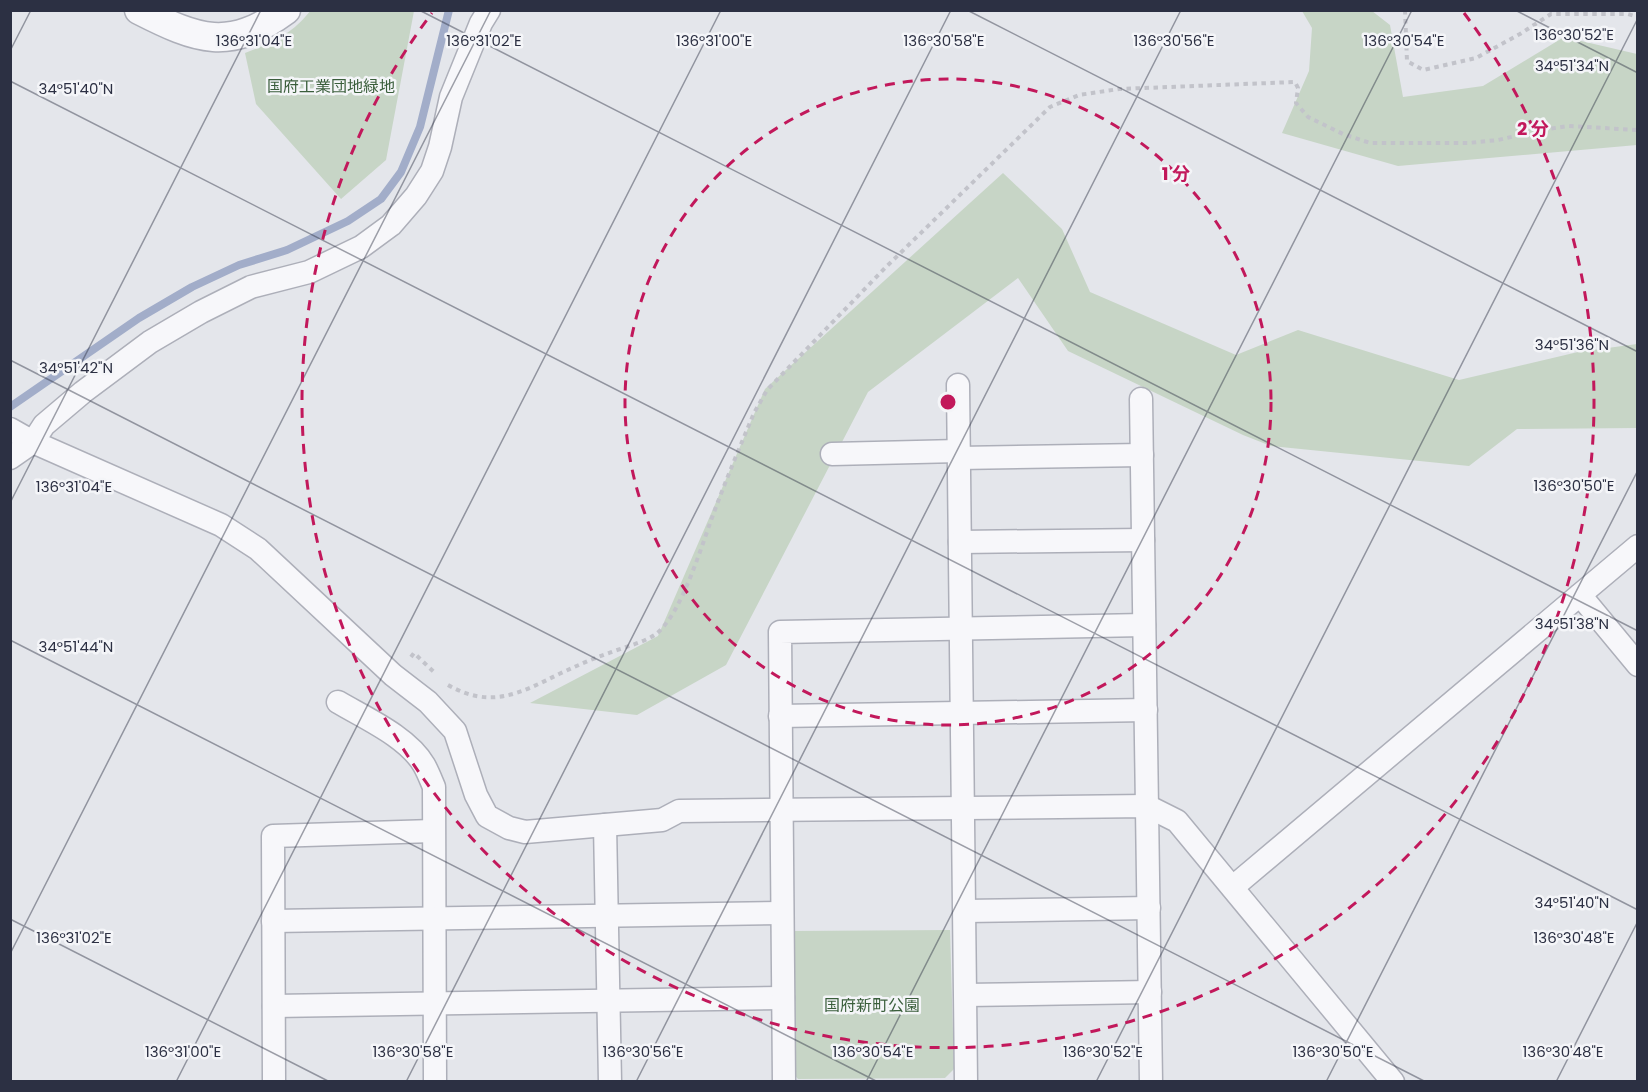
<svg xmlns="http://www.w3.org/2000/svg" width="1648" height="1092" font-family="Poppins,'Noto Sans JP',sans-serif">
<style>
.green{fill:#c7d5c6}
.lines{fill:none;stroke-linecap:round;stroke-linejoin:round}
.stream{stroke:#a2adc9;stroke-width:8}
.minor-casing{stroke:#adafb9;stroke-width:25}
.tertiary-casing{stroke:#adafb9;stroke-width:31}
.path{stroke:#c2c3ca;stroke-width:4;stroke-dasharray:4.5 4.5;stroke-linecap:butt}
.minor{stroke:#f7f7fa;stroke-width:22}
.tertiary{stroke:#f7f7fa;stroke-width:28}
.ticks{fill:none;stroke:#2c3043;stroke-width:1.5;stroke-opacity:0.45}
.ring{fill:none;stroke:#c2185b;stroke-width:3;stroke-dasharray:10 8}
.labels{text-anchor:middle;dominant-baseline:central;stroke-width:5;stroke-linejoin:round;paint-order:stroke}
.park-label{font-size:16px;fill:#3a5e3b;stroke:#f4f5f8}
.ticks-label{font-size:15px;text-anchor:middle;fill:#2c3043;stroke:#f4f5f8;stroke-width:5;stroke-linejoin:round;paint-order:stroke}
.centre{fill:#c2185b;stroke:#f4f5f8;stroke-width:3}
.ring-label{font-size:18px;text-anchor:middle;font-weight:bold;fill:#c2185b;stroke:#f4f5f8;stroke-width:5;stroke-linejoin:round;paint-order:stroke}
</style>
<rect width="100%" height="100%" fill="#e4e6eb"/>
<g class="green">
<path d="M311 10 414 11 386 160 341 199 256 104 245 53C274 42 291 35 311 10Z"/>
<path d="M1302 11H1372L1390 25 1403 97 1483 86 1564 37 1637 54V145L1398 166 1282 133 1309 71 1312 28Z"/>
<path d="M1003 173 1062 229 1090 292 1236 355 1298 330 1459 380 1578 352 1637 344V428L1517 429 1469 466 1271 446 1243 435 1068 351 1018 278 868 392 726 665 637 715 530 703 658 636 765 389Z"/>
<path d="M950 930 954 1069 945 1078 798 1079 790 1070 792 931Z"/>
</g>
<g class="lines">
<path class="stream" d="M10 407 139 318 192 287 239 265 287 250 348 221 381 199 401 172 420 127 449 10"/>
<defs>
<g id="minor">
<path d="M958 385 966 1082"/>
<path d="M1141 399 1151 1082"/>
<path d="M10 429 33 442 221 525 258 549 393 675 428 702 455 731 476 795 487 816 509 828 525 832 662 820 679 811 1147 806 1177 821 1393 1082"/>
<path d="M832 454 959 451"/>
<path d="M10 458 33 442 44 425 83 392 150 342 201 312 251 287 309 272 361 247 391 225 416 196 432 171 440 147 451 97 481 23 489 10"/>
<path d="M959 458 1142 455"/>
<path d="M960 542 1143 540"/>
<path d="M1580 595 1638 665"/>
<path d="M338 702C365 718 408 737 424 765 428 772 431 780 434 787L435 1082"/>
<path d="M780 716 1146 710"/>
<path d="M605 825 610 1082"/>
<path d="M1233 887 1638 546"/>
<path d="M965 911 1149 908"/>
<path d="M273 921 782 913"/>
<path d="M966 995 1150 992"/>
<path d="M274 1006 783 998"/>
<path d="M274 1082 273 836 433 831"/>
<path d="M784 1082 780 632 1144 625"/>
</g>
<path id="tertiary" d="M139 10C198 40 229 52 286 10"/>
</defs>
<use href="#minor" class="minor-casing"/>
<use href="#tertiary" class="tertiary-casing"/>
<g class="path">
<path d="M1405 10 1407 61 1423 70 1476 58 1520 34 1551 14H1628L1638 17"/>
<path d="M411 657 414 653 436 674"/>
<path d="M448 685C490 709 519 694 559 674 576 666 592 659 609 653 624 647 643 643 656 634 683 613 703 540 716 507 728 475 741 444 754 413L767 390 886 267 1050 107 1079 95 1119 89 1295 82 1298 88 1296 103 1308 117 1343 134 1370 143H1468L1498 140 1542 130 1568 126 1638 130"/>
</g>
<use href="#minor" class="minor"/>
<use href="#tertiary" class="tertiary"/>
</g>
<path class="ticks" d="M419 10 1638 631M967 10 1638 352M1515 10 1638 73M10 51 31 10M10 81 1638 910M10 360 1426 1082M10 503 261 10M10 640 878 1082M10 919 330 1082M10 954 491 10M176 1082 721 10M406 1082 951 10M636 1082 1181 10M866 1082 1412 10M1096 1082 1638 18M1326 1082 1638 470M1556 1082 1638 921"/>
<g class="ring">
<circle cx="948" cy="402" r="323"/>
<path d="M1464 13A646 646 0 1 1 432 13"/>
</g>
<g class="labels">
<g class="park-label">
<text x="331" y="86">国府工業団地緑地</text>
<text x="872" y="1005">国府新町公園</text>
</g>
</g>
<g class="ticks-label">
<text x="1574" y="40">136°30'52"E</text>
<text x="254" y="46">136°31'04"E</text>
<text x="484" y="46">136°31'02"E</text>
<text x="714" y="46">136°31'00"E</text>
<text x="944" y="46">136°30'58"E</text>
<text x="1174" y="46">136°30'56"E</text>
<text x="1404" y="46">136°30'54"E</text>
<text x="1572" y="71">34°51'34"N</text>
<text x="76" y="94">34°51'40"N</text>
<text x="1572" y="350">34°51'36"N</text>
<text x="76" y="373">34°51'42"N</text>
<text x="1574" y="491">136°30'50"E</text>
<text x="74" y="492">136°31'04"E</text>
<text x="1572" y="629">34°51'38"N</text>
<text x="76" y="652">34°51'44"N</text>
<text x="1572" y="908">34°51'40"N</text>
<text x="1574" y="943">136°30'48"E</text>
<text x="74" y="943">136°31'02"E</text>
<text x="183" y="1057">136°31'00"E</text>
<text x="413" y="1057">136°30'58"E</text>
<text x="643" y="1057">136°30'56"E</text>
<text x="873" y="1057">136°30'54"E</text>
<text x="1103" y="1057">136°30'52"E</text>
<text x="1333" y="1057">136°30'50"E</text>
<text x="1563" y="1057">136°30'48"E</text>
</g>
<circle cx="948" cy="402" r="9" class="centre"/>
<g class="ring-label">
<text x="1533" y="135">2 分</text>
<text x="1176" y="180">1 分</text>
</g>
<rect width="1648" height="1092" fill="none" stroke="#2c3043" stroke-width="24"/>
</svg>
